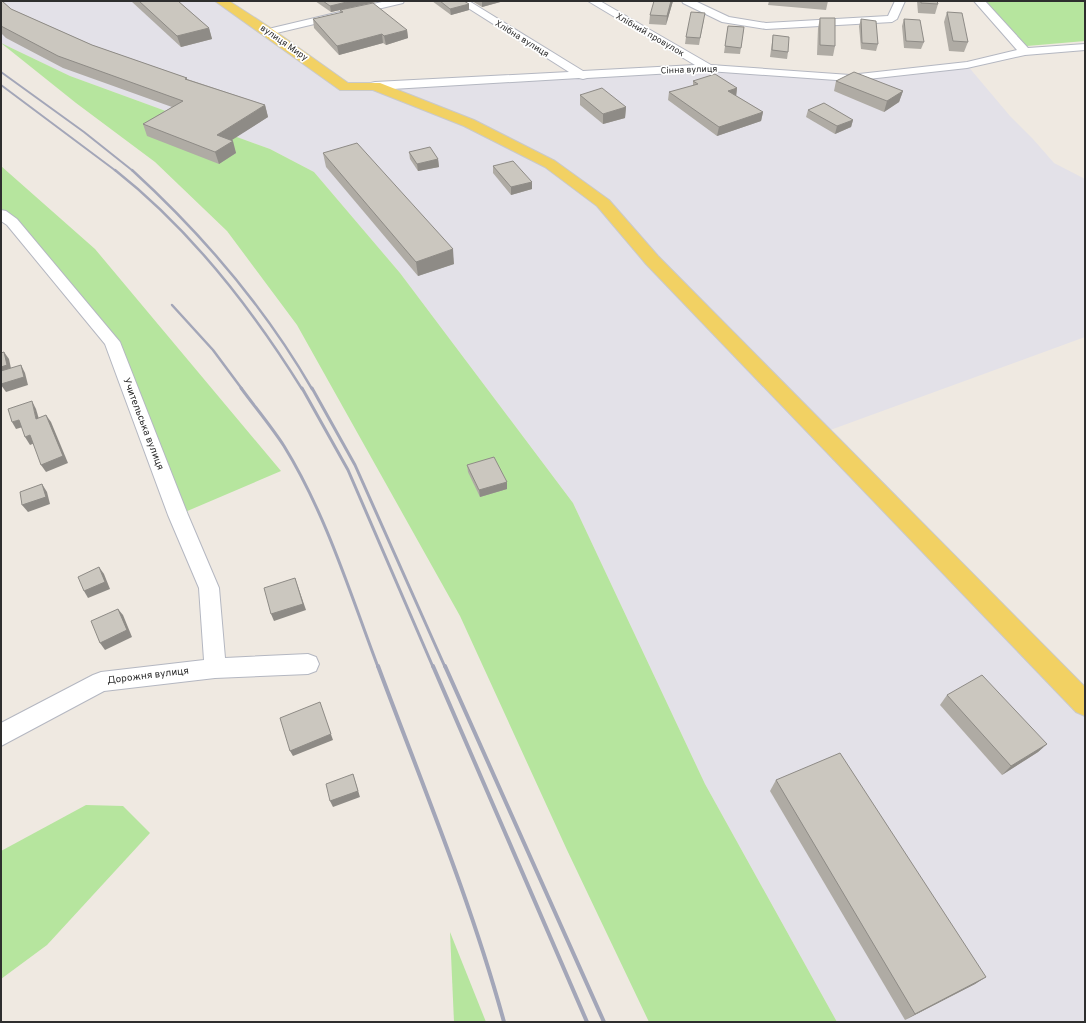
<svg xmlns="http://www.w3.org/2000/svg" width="1086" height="1023" font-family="Overpass,sans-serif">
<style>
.industrial{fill:#e3e1e8}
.green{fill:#b6e59e}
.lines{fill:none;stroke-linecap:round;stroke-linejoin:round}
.street-casing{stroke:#b4b7c1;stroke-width:2}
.primary-casing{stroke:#c9c9c9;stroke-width:2}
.street{fill:#fff;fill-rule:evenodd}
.primary{fill:#f2d163;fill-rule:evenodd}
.rail-far3{stroke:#a3a6b8;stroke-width:2}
.rail-far2{stroke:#a3a6b8;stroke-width:2.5}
.rail-far1{stroke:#a3a6b8;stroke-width:3}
.rail{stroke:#a3a6b8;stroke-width:4}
.wall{fill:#afaba4}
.shaded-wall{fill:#8e8b86}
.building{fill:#cbc7bf;stroke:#8e8b86}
.labels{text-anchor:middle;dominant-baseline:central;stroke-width:3.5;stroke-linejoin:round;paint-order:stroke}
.far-street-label{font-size:9px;fill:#2e2e2e;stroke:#fff}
.street-label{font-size:10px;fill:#2e2e2e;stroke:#fff}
</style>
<rect width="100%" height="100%" fill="#efe9e1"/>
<path class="industrial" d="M1 1H221L345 87 708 68 850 78 967 65 1010 116 1033 139 1054 163 1085 179V337L822 433 1085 704V1022H837L705 784 573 503 400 273 314 172 270 149 70 76 1 43Z"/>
<g class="green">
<path d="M983 1H1085V41L1027 46Z"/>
<path d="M1 43 70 76 270 149 314 172 400 273 573 503 705 784 837 1022H649L567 850 460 616 297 325 227 231 155 162 76 103Z"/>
<path d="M1 166 95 249 281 471 178 515 112 342 1 214Z"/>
<path d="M86 805 123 806 150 833 47 945 1 979V851Z"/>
<path d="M450 932 486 1022H454Z"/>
</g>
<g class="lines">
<defs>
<g id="street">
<path d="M386 1H404L403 3 268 35 263 32 264 30Z"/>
<path d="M457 1H469L583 71 695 65 588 1H600L711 65 850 75 967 62 1017 50 974 1H985L1028 48 1085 44V50L1025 55 967 68 850 81 708 71 587 78 583 79 579 78 375 90 371 89 369 86 371 83 375 82 569 72Z"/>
<path d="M682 1H695L729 17 766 23 888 16 895 1H905L897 19 892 22 766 29 722 22 683 3Z"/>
<path d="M1 210 6 211 17 219 120 342 188 515 219 588 225 658 308 654 316 657 319 664 316 671 308 674 215 678 104 691 1 746V723L93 675 101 672 204 660 199 588 168 515 105 344 7 225 1 221Z"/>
</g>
<path id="primary" d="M215 1H229L272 29 348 83H380L474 120 555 161 609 200 658 256 1085 687V716L1076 712 646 264 597 206 545 167 464 126 373 90H340Z"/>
</defs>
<use href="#street" class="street-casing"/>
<use href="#primary" class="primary-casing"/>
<use href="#street" class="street"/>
<use href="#primary" class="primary"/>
<g class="rail-far3">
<path d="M1 72 84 132 133 171"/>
<path d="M1 85 116 171"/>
</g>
<g class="rail-far2">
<path d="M115 170C191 230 251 307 302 389"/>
<path d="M132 170C202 234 264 306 312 389"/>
<path d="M172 305 213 350 242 389"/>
</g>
<g class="rail-far1">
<path d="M241 388C255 407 271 426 284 446 326 514 350 593 378 667"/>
<path d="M302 388 348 470 433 667"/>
<path d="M312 388 355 465 445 667"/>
</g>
<g class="rail">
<path d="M378 666C422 784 471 901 504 1022"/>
<path d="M433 666 587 1022"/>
<path d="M445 666 604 1022"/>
</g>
</g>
<g class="wall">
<path d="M1 1 11 9 92 45 187 78V79L265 105 268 117 231 140 236 153 219 164 147 136 143 124 172 107 63 68 6 38 1 33Z"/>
<path d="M131 1H178L209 28 212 39 181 47Z"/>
<path d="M315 1H380L340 10 407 30 408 38 386 45 383 43 339 55 314 28 313 19 340 13V10L331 12Z"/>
<path d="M432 1H464L469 4V10L451 15Z"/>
<path d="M472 1H504L482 7Z"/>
<path d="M673 1 666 25 649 24 650 15Z"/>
<path d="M769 1H828L826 10 768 5Z"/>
<path d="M917 1H937L938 4 935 14 918 13Z"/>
<path d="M947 12 968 42 964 52 949 51 944 22Z"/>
<path d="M820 18 835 46 833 56 817 55 818 28Z"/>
<path d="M704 19 699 45 685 44 686 37Z"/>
<path d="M861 19 878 44 876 51 861 49 859 26Z"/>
<path d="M904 19 924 42 921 49 904 48 902 26Z"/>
<path d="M728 26 744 27 740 54 724 53Z"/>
<path d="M773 35 788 52 787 59 770 57Z"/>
<path d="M693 81 737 88 736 96 763 112 761 121 717 136 668 100 669 92 693 86Z"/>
<path d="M836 81 903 91 899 102 884 112 834 91Z"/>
<path d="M580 95 626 107 625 118 603 124 580 105Z"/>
<path d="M808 110 853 120 851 127 835 134 806 117Z"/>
<path d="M409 152 438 159 439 167 418 171 410 159Z"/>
<path d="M323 153 454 264 418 276 326 167Z"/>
<path d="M493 166 532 182V189L511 195 493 173Z"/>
<path d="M467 465 507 489 480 497 468 472Z"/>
<path d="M947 695 1047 744 1038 752 1002 775 940 705Z"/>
<path d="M776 780 986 977 975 984 905 1020 770 791Z"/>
</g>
<g class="shaded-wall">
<path d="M351 1H380L331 12 330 6Z"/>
<path d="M482 1H504L482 7Z"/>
<path d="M671 1H673L666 25 667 16Z"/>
<path d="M469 4V10L451 15 450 9Z"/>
<path d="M209 28 212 39 181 47 177 36Z"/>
<path d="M407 30 408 38 386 45 384 36Z"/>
<path d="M382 34 383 43 339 55 337 46Z"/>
<path d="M737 88 736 97 728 91Z"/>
<path d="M903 91 899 102 884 112 887 101Z"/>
<path d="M265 105 268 117 221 147 217 135Z"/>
<path d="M626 107 625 118 603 124V114Z"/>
<path d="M763 112 761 121 717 136 719 127Z"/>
<path d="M853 120 851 127 835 134 837 126Z"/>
<path d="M233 141 236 153 219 164 215 152Z"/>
<path d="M438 159 439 167 418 171 417 164Z"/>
<path d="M532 182V189L511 195V187Z"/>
<path d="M453 249 454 264 418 276 416 262Z"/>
<path d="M4 352 9 359 12 373 1 376V367Z"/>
<path d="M21 365 25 373 28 385 6 392 1 385Z"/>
<path d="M32 401 36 409 41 426 36 419Z"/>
<path d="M46 415 51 422 68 463 46 472 41 465Z"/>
<path d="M19 420 23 427 16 429 12 422Z"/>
<path d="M30 435 35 443 30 445 25 437Z"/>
<path d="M507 482V489L480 497 479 490Z"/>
<path d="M42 484 47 492 50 504 28 512 22 505Z"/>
<path d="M99 567 104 574 110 589 88 598 84 591Z"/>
<path d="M295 578 306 610 274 621 271 614Z"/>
<path d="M118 609 123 615 132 637 105 650 100 643Z"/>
<path d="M322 709 333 740 293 756 290 751Z"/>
<path d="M1047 744 1038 752 1002 775 1011 766Z"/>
<path d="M353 774 360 797 333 807 330 801Z"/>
<path d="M986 977 975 984 905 1020 915 1014Z"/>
</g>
<g class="building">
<path d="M1 1H2L11 9 92 45 187 78 185 79 265 105 217 135 233 141 215 152 143 124 183 101 58 56 1 26Z"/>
<path d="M139 1H178L209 28 177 36Z"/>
<path d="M323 1H351L330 6Z"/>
<path d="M440 1H464L469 4 450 9Z"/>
<path d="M654 1H671L667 16 650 15Z"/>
<path d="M921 1H937L938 4 921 3Z"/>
<path d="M373 3 407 30 384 36 382 34 337 46 313 19 343 12 340 10Z"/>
<path d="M691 12 705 13 700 38 686 37Z"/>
<path d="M947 12 962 13 968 42 953 41Z"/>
<path d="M820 18H835V46L820 45Z"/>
<path d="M861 19 876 21 878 44 862 43Z"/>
<path d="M904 19 920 20 924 42 906 41Z"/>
<path d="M728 26 744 27 741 48 725 46Z"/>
<path d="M773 35 789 37 788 52 772 50Z"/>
<path d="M854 72 903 91 887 101 836 81Z"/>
<path d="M715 74 737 88 728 91 763 112 719 127 669 92 698 84 693 81Z"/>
<path d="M602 88 626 107 603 114 580 95Z"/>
<path d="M824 103 853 120 837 126 808 110Z"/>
<path d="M357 143 453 249 416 262 323 153Z"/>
<path d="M430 147 438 159 417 164 409 152Z"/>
<path d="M513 161 532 182 511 187 493 166Z"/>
<path d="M4 352 7 365 1 367V353Z"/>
<path d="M21 365 24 377 1 384V371Z"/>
<path d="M32 401 36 419 46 415 63 456 41 465 30 435 25 437 19 420 12 422 8 409Z"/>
<path d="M494 457 507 482 479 490 467 465Z"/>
<path d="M42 484 46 497 22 505 20 492Z"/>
<path d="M99 567 105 582 84 591 78 577Z"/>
<path d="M295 578 303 604 271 614 264 588Z"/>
<path d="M118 609 127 630 100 643 91 621Z"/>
<path d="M982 675 1047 744 1011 766 947 695Z"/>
<path d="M320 702 331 734 290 751 280 718Z"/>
<path d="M840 753 986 977 915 1014 776 780Z"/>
<path d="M353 774 358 791 330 801 326 784Z"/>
</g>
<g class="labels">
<g class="far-street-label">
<text transform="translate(650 35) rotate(30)">Хлібний провулок</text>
<text transform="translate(522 39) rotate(32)">Хлібна вулиця</text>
<text transform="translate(284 43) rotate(35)">вулиця Миру</text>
<text transform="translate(689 70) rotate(-2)">Сінна вулиця</text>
</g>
<g class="street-label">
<text transform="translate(143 424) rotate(69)">Учительська вулиця</text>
<text transform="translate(148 676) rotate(-7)">Дорожня вулиця</text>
</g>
</g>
<rect width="1086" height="1023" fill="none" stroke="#2e2e2e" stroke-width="4"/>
</svg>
